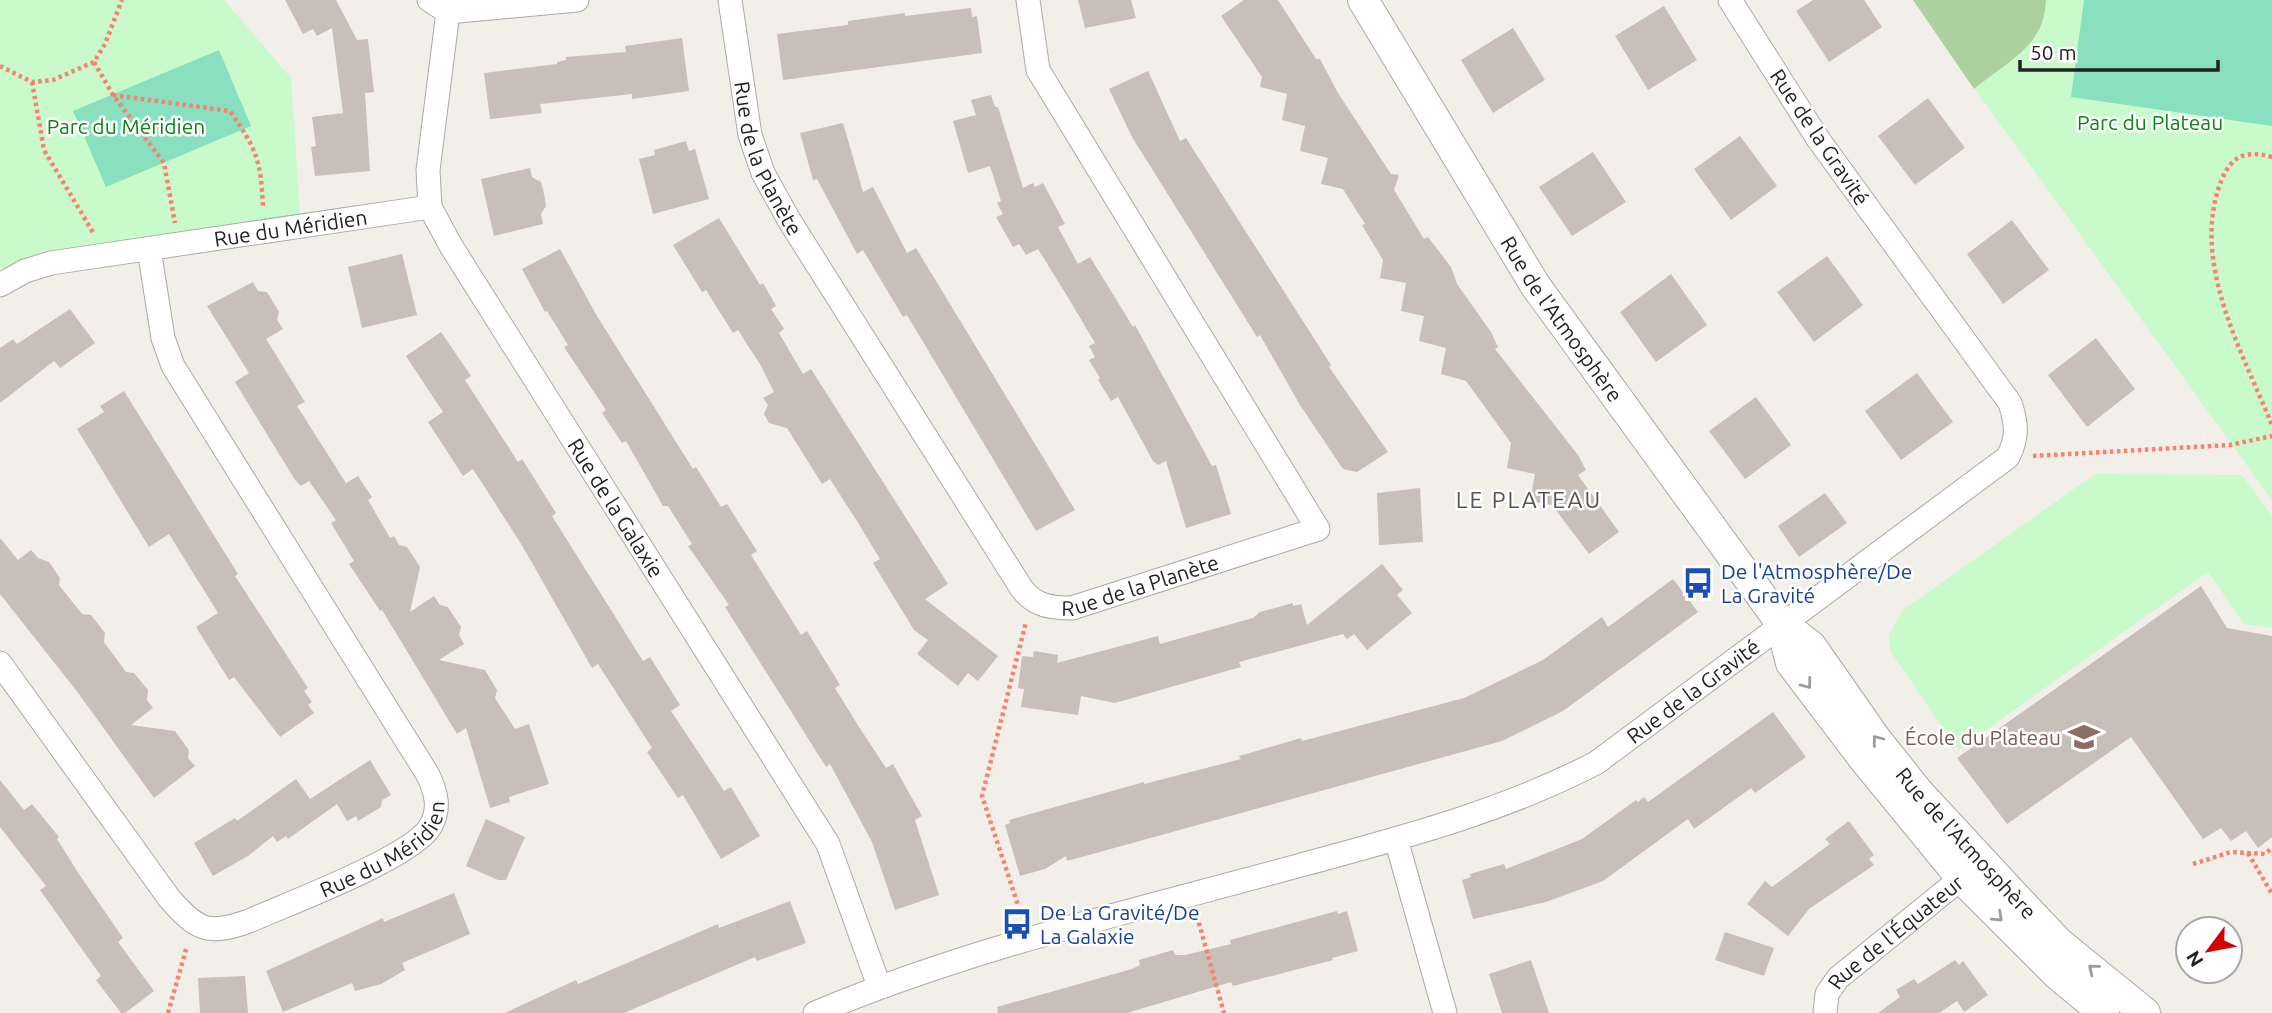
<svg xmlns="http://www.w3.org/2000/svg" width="2272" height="1013" font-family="Ubuntu,sans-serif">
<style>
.forest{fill:#add19e}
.park{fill:#c8facc}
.pitch{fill:#88e0be}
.building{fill:#c7bfb8}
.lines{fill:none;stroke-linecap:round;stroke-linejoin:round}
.minor-casing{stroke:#a9a9a9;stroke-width:25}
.tertiary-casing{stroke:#a9a9a9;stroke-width:32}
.path{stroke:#fa8072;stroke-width:4.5;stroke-dasharray:3.5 3.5;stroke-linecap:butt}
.minor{stroke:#fff;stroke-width:23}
.tertiary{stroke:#fff;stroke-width:30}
.oneway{stroke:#9c9c9c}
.labels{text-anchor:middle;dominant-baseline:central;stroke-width:5;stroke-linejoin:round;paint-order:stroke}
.park-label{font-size:21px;fill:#0c8416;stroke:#fff}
.street-label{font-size:21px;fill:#222;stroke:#fff}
.transit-label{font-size:21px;fill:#164399;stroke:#fff;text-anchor:start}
.education-label{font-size:21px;fill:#785e54;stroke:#fff;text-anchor:end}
.neighbourhood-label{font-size:23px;letter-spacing:2px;fill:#555;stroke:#fff}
</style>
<rect width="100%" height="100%" fill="#f2efe9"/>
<path class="forest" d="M1913 0H2046C2046 46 2006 62 1974 89Z"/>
<g class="park">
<path d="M0 0H224L291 78 301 227 5 282 0 264Z"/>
<path d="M2046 0H2272V500L1975 89C2006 62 2046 46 2046 0Z"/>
<path d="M2095 474 2242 475 2272 516V628L2244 624 2208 572 1958 750 1889 649 1890 633 1903 610Z"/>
</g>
<g class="pitch">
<path d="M2084 0H2272V126L2071 97Z"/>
<path d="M219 50 251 126 106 187 73 111Z"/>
</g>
<g class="building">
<path d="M285 0H336L357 40 368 39 374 92 365 93 370 171 315 176 311 147 316 146 312 117 343 113 332 28 317 36 313 29 303 34Z"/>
<path d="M1078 0H1131L1136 18 1085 28Z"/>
<path d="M1244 0H1278L1316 59H1320L1338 93 1391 174 1399 175 1394 190 1424 239 1428 237 1451 267 1457 284 1491 332 1498 347 1495 349 1578 455 1586 470 1578 475 1619 532 1589 554 1552 505 1530 501 1535 474 1507 468 1511 443 1466 381 1441 374 1446 348 1419 341 1424 316 1401 311 1406 283 1380 278 1383 260 1362 225 1365 224 1343 189 1321 184 1328 158 1300 151 1305 126 1282 120 1287 94 1260 87 1262 77 1221 16Z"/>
<path d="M1813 0H1864L1882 27 1829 62 1796 11Z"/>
<path d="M1664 6 1697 60 1648 90 1615 36Z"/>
<path d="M971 8 972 17 977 16 982 53 783 80 777 34 848 25V21L905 13V16Z"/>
<path d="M1513 28 1545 80 1493 113 1461 60Z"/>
<path d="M682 38 689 91 632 99V94L540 104 542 113 490 119 484 73 557 64V62L566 60V57L626 52 625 46Z"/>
<path d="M1148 71 1180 141 1186 138 1331 365 1329 367 1388 452 1357 472 1343 469 1300 405 1260 335 1257 337 1132 137 1109 89Z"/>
<path d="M991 95 995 107H998L1023 188 1033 183 1035 187 1043 183 1065 224 1058 227 1078 264 1090 257 1133 327 1135 325 1212 466 1216 465 1231 514 1186 528 1166 461 1158 465 1153 461 1118 397 1111 401 1098 380 1100 378 1089 360 1095 357 1089 346 1095 343 1069 299 1038 249 1026 255 1019 244 1013 247 996 217 1003 214 997 203 1001 201 990 166 968 173 953 121 976 115 971 100Z"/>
<path d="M1928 98 1965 148 1915 185 1878 136Z"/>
<path d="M843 123 863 192 873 187 907 253 916 248 1075 510 1036 531 907 315 903 317 863 250 857 254 817 179 813 180 800 133Z"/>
<path d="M1740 136 1777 186 1731 220 1694 169Z"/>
<path d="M686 141 689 151 695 149 709 199 653 214 639 159 655 155 654 150Z"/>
<path d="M1593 152 1626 202 1572 236 1539 187Z"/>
<path d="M530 168 532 177 541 182 544 194 546 206 541 214 543 224 494 236 481 179Z"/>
<path d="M719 218 760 285 763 283 776 306 771 309 784 329 779 333 803 374 811 369 948 584 925 599 998 656 978 681 968 673 958 686 917 654 928 640 914 630 873 563 880 559 855 518 830 479 822 484 787 428 769 423 764 414 768 405 763 398 774 392 761 366 738 330 733 333 706 290 702 292 673 245Z"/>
<path d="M2012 220 2049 270 2003 304 1967 254Z"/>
<path d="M560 249 597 316 693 469 696 467 721 507 727 504 757 551 751 555 801 635 807 631 840 685 835 688 859 727 886 768 893 764 922 816 915 820 939 895 895 910 872 842 830 764 826 767 725 607 729 605 688 546 692 544 668 506H663L626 441 622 443 602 413 606 410 564 347 568 345 547 311 545 312 522 269Z"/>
<path d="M402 254 417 315 362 328 348 267Z"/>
<path d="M1827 256 1863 305 1814 342 1777 292Z"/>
<path d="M1671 274 1707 325 1656 362 1620 312Z"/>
<path d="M253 282 258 291 267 292 279 312 277 320 283 329 266 339 305 402 297 406 346 483 358 476 372 497 368 500 390 538 394 536 399 545 407 547 420 567 410 612 434 596 440 605 448 607 461 627 459 635 464 644 439 660 485 670 497 690 495 698 515 729 529 724 549 784 509 797 510 802 490 808 466 728 457 734 382 610 380 611 349 564 354 561 331 523 336 520 309 481 301 486 295 480 235 382 249 373 207 306Z"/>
<path d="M70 309 95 343 60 368 54 361 0 403V348L13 339 17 344Z"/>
<path d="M441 332 471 376 465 380 518 462 522 459 556 513 552 516 643 661 650 657 680 705 671 711 724 791 731 787 760 836 721 859 683 795 678 798 647 752 652 748 598 664 592 668 523 547 473 469 463 476 428 422 443 412 406 356Z"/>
<path d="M2096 338 2135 389 2087 427 2048 375Z"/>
<path d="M1917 373 1953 422 1901 460 1865 411Z"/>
<path d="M124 391 238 574 235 576 308 688 304 691 312 702 308 705 314 713 280 737 234 677 229 680 196 627 218 613 169 534 149 547 77 429 104 412 100 406Z"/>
<path d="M1756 397 1791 445 1745 479 1709 431Z"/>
<path d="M1420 488 1423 542 1379 545 1377 493Z"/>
<path d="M1825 493 1847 523 1799 557 1778 526Z"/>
<path d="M0 538 18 560 31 550 38 558 49 562 60 578 59 585 82 614 91 615 105 633 104 642 126 672 134 673 148 690 147 700 153 708 131 725 175 731 189 750 188 758 195 766 154 798 79 694 0 594Z"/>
<path d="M1382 564 1403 590 1397 595 1412 613 1367 650 1354 634 1347 639 1343 634 1239 662 1241 667 1115 703 1081 696 1078 715 1021 707 1024 689 1018 688 1022 656 1033 657 1034 651 1058 655 1057 663 1158 636 1160 644 1253 618 1260 612 1293 603V606L1301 604 1307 625Z"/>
<path d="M1673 579 1698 612 1563 711 1502 741 1067 861 1066 856 1045 869 1020 876 1005 825 1010 823 1009 820 1144 782V784L1241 759 1239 756 1301 738 1302 741 1464 698 1543 660 1602 617 1608 627Z"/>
<path d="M2201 586 2227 628 2272 636V837L2258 848 2246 831 2231 841 2221 828 2203 839 2131 737 2007 824 1957 758Z"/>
<path d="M1773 712 1806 757 1755 793 1751 788 1694 829 1688 819 1603 881 1546 902 1473 919 1462 880 1471 877 1470 874 1504 864 1506 869 1582 839 1636 800 1638 802 1644 797 1648 802Z"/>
<path d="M370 760 391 795 382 800 381 807 358 821 356 816 347 821 337 804 288 839 286 836 277 842 273 836 248 856 213 876 194 843 235 818 237 821 296 779 310 799Z"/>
<path d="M0 780 24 810 32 804 59 837 57 839 79 874 123 938 118 942 154 991 125 1013H121L96 980 101 976 40 890 46 886 0 827Z"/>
<path d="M486 819 525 837 506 880H498L466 866Z"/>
<path d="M1849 821 1874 855 1869 859 1874 865 1809 909 1788 936 1747 904 1765 881 1772 887 1830 844 1825 839Z"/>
<path d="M454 893 470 934 402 963 405 970 381 984 355 991 352 983 283 1012 266 971 383 918 384 922Z"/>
<path d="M790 901 806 943 757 961 755 957 624 1013H505L576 980 578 984 718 924 719 928Z"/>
<path d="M1337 911 1338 914 1347 911 1358 951 1332 958 1333 960 1233 986 1231 982 1127 1013H998L997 1007 1132 969 1140 965 1139 960 1173 950 1175 955H1185L1231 944 1230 940Z"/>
<path d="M1725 932 1774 948 1764 976 1715 960Z"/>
<path d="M1531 960 1549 1013H1502L1489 974Z"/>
<path d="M1955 960 1959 965 1963 961 1988 995 1964 1012 1957 1001 1939 1013H1878L1900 997 1896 990 1914 979 1918 984Z"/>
<path d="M245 976 248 1013H200L198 978Z"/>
</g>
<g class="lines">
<defs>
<g id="minor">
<path d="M429 0 448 12 577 0"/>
<path id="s1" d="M730 0 750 135 763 173 789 220 1022 589C1035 606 1051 608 1072 608L1318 529 1038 70 1028 0"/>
<path id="s2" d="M448 12 428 170 430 207 451 246 828 844 879 986"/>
<path id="s3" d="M0 285 25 271 51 263 430 207"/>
<path id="s4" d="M0 663 169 898C197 930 208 936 249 921 287 904 411 858 430 827 441 809 436 792 428 775L173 366 163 338 149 249"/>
<path d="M1396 839 1445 1013"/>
<path id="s5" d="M815 1013C972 947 1138 910 1301 865 1404 837 1501 812 1596 763L2008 457C2018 437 2017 424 2010 403L1818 139 1730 0"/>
<path id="s6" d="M1825 1013 1827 994 1838 978 1974 868"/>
</g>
<g id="tertiary">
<path id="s7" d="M1363 0 1535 285 1781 623 1811 646 1876 739 1919 793 2009 890 2059 943 2145 1013"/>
<path d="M1781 623 1791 663 1863 758 1963 880 2059 976 2104 1013"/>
</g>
</defs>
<use href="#minor" class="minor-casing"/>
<use href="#tertiary" class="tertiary-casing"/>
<g class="path">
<path d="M94 62 113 95 164 163 175 223"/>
<path d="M0 66 32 82 53 80 94 62 105 44 122 0"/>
<path d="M32 82 44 150 94 234"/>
<path d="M113 95 230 111C257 150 261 160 263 208"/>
<path d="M2272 157C2247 150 2232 155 2222 179 2189 260 2242 351 2272 425"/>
<path d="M2033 456 2230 445 2272 436"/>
<path d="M2248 853 2272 894"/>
<path d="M2193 864 2231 852 2265 854 2272 848"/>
<path d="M1197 916 1224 1013"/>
<path d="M1022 917 982 796 1026 622"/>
<path d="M168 1013 187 946"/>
</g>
<use href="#minor" class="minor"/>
<use href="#tertiary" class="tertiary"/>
</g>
<defs><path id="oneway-chevron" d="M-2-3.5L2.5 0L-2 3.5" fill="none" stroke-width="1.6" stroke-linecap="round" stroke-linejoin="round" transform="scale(1.75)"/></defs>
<g class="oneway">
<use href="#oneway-chevron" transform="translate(1807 684) rotate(53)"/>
<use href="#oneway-chevron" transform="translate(1877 740) rotate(-128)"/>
<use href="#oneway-chevron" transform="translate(1998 917) rotate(43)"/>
<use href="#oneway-chevron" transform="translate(2093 969) rotate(-141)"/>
</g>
<defs>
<symbol id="bus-bare" viewBox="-9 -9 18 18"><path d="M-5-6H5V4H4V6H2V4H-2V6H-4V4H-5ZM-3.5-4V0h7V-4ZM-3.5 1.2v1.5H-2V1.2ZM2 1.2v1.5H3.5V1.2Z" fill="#1a4fb4" stroke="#fff" stroke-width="2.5" paint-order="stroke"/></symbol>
<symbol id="school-bare" viewBox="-9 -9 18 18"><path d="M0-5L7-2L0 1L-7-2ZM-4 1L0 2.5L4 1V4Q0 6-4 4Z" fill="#8d6e63" stroke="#fff" stroke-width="2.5" paint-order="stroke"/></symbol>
</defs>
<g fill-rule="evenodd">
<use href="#bus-bare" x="1676" y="561" width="44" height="44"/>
<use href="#school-bare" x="2062" y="715" width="44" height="44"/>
<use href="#bus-bare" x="995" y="902" width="44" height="44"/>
</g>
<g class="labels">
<g class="park-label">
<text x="2150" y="122">Parc du Plateau</text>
<text x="126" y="126">Parc du Méridien</text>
</g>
<g class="street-label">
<text transform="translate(1820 137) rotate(56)">Rue de la Gravité</text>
<text stroke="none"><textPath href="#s1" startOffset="164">Rue de la Planète</textPath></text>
<text stroke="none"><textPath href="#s3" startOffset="298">Rue du Méridien</textPath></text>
<text stroke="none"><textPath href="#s7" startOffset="376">Rue de l'Atmosphère</textPath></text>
<text stroke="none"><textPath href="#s2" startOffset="550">Rue de la Galaxie</textPath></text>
<text stroke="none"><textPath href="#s1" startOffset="794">Rue de la Planète</textPath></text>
<text stroke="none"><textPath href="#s5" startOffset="942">Rue de la Gravité</textPath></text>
<text stroke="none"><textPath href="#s4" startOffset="537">Rue du Méridien</textPath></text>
<text stroke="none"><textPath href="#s7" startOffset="1040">Rue de l'Atmosphère</textPath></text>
<text stroke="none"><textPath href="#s6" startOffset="112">Rue de l'Équateur</textPath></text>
</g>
<g class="transit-label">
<text x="1721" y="571">De l'Atmosphère/De<tspan x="1721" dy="24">La Gravité</tspan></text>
<text x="1040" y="912">De La Gravité/De<tspan x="1040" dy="24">La Galaxie</tspan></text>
</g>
<g class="education-label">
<text x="2061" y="737">École du Plateau</text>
</g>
<g class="neighbourhood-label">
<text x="1529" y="499">LE PLATEAU</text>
</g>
</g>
<g transform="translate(2209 950) rotate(238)"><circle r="33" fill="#ffffff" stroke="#a7a7a7" stroke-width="2"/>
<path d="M0-5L12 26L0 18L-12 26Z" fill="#d40000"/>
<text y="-10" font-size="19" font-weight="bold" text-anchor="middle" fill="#222222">N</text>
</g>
<path d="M2020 60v10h198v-10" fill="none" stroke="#222222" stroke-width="3.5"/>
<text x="2030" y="60" font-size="21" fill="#222222" stroke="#ffffff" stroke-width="5" paint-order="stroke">50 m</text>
</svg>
